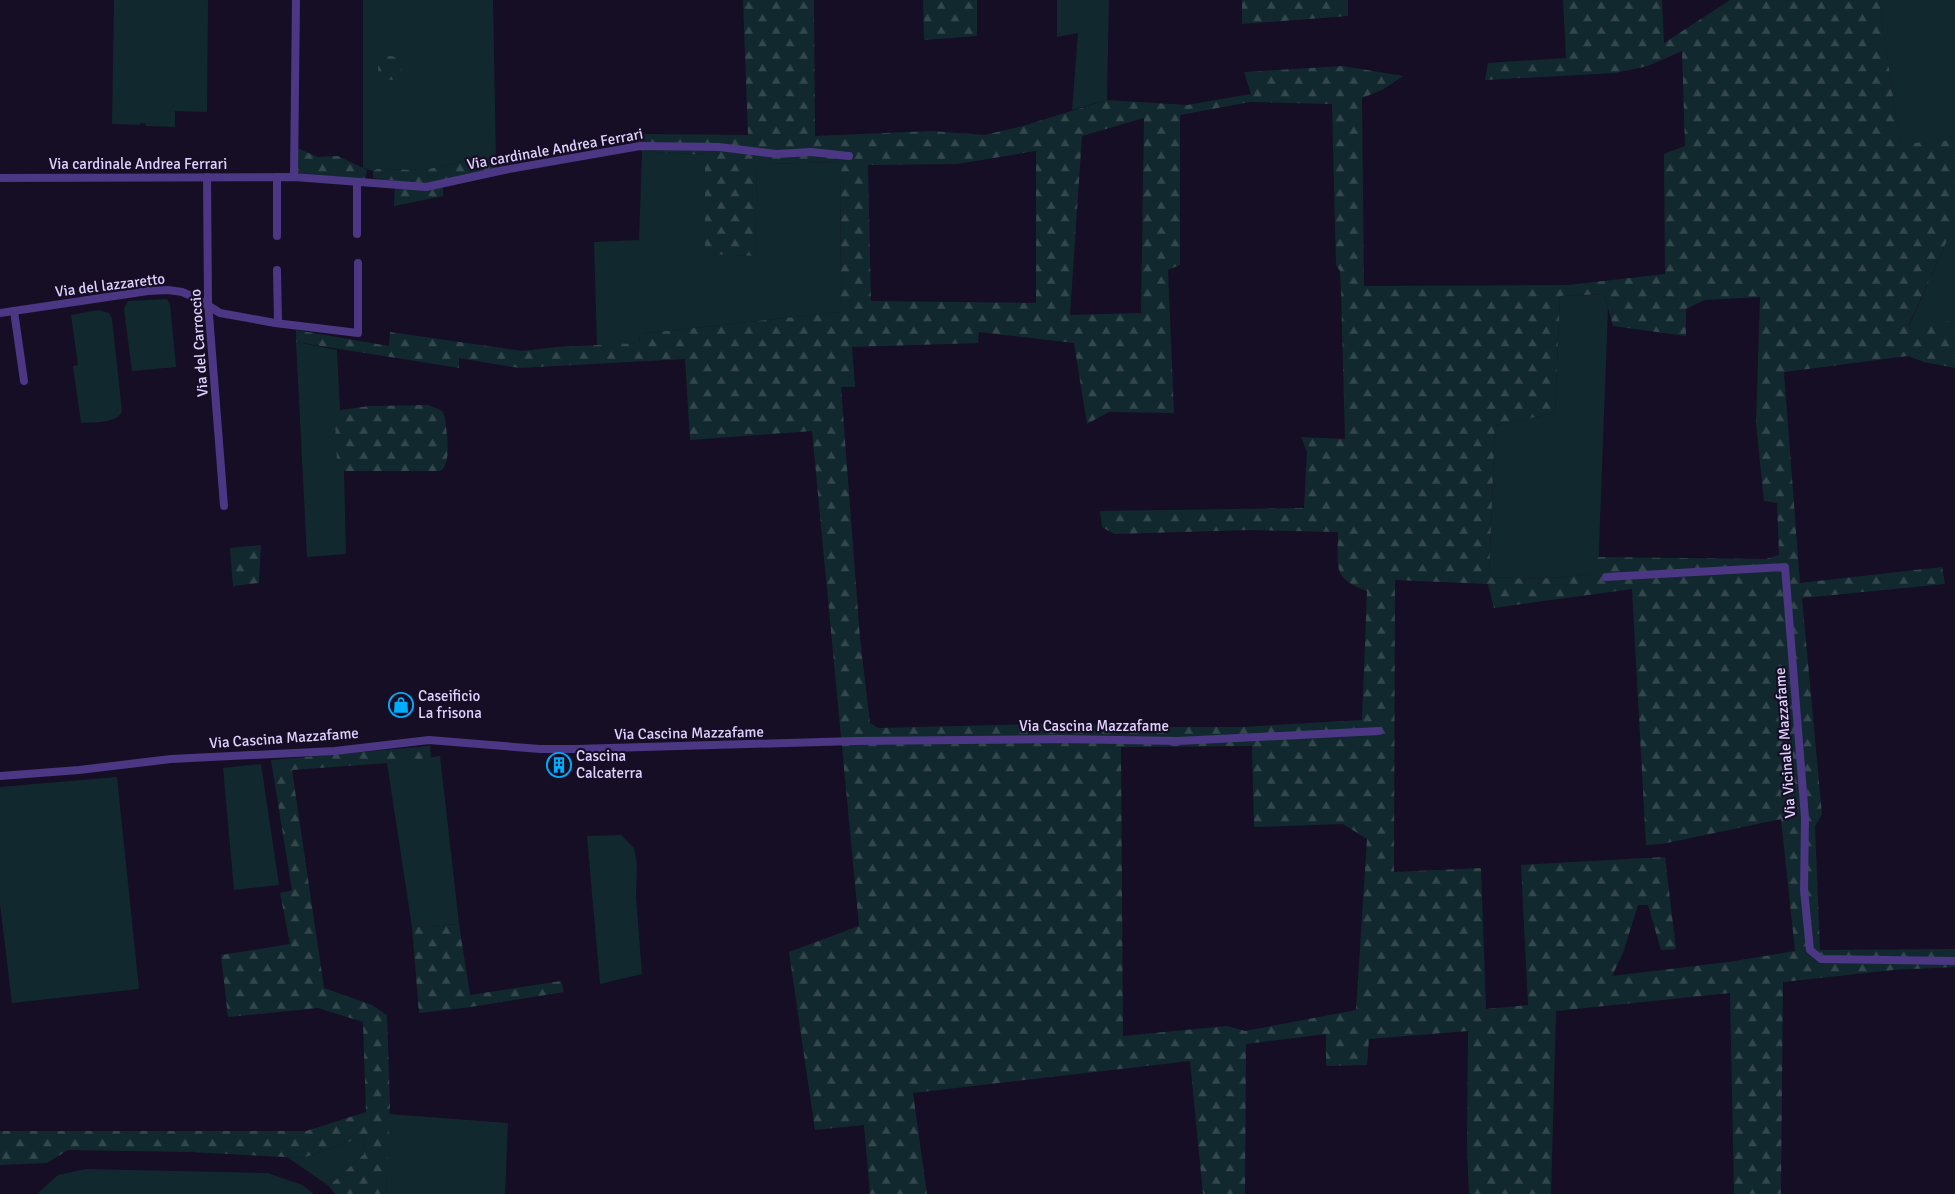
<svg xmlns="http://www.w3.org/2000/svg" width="1955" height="1194" font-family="Signika,sans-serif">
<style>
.green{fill:#11292e}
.forest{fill:url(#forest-firs);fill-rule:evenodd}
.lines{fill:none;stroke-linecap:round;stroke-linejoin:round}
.street{stroke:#4b3784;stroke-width:8}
.labels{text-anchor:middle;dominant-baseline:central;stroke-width:4.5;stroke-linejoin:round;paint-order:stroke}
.street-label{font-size:15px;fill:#e0d1ff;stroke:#160e24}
.poi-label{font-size:15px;fill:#e0d1ff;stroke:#160e24;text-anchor:start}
</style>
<defs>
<pattern id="forest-firs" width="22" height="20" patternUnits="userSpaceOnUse" patternTransform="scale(1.25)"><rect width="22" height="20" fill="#11292e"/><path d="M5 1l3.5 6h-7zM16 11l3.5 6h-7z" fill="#33474d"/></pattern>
</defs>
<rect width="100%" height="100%" fill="#160e24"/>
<g class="green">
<path d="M114 0H208L207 112 175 111V127L146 126V124L140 123V125L112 124Z"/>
<path d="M363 0H493L496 159 488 156 424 170 377 169 373 171 363 168Z"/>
<path d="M1057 0H1109L1107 100 1072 110 1078 33 1057 37Z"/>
<path d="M1879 0H1955V140L1900 145Z"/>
<path d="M642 151 705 155 706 254 755 256 757 164 841 162 840 312 640 334 639 343 597 346 594 242 639 240Z"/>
<path d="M1955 223V320L1908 328Z"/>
<path d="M1604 294 1608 309 1598 574 1537 579 1489 577 1495 425 1555 413 1560 296Z"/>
<path d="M167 299 170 304 176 367 132 371 124 309 128 301Z"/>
<path d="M98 310 109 313 112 319 122 411C117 424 93 422 81 423L73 366 78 365 71 315Z"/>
<path d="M296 342 337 350 340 410 336 415 339 469 344 471 346 554 307 557Z"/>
<path d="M440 756 459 924 412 927 387 763Z"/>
<path d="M261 764 279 885 234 890 223 768Z"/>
<path d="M117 777 139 989 12 1003 0 904V787Z"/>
<path d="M621 835 634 848 637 864 636 897 642 974 600 984 587 836Z"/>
<path d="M388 1114 508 1123 505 1194H386Z"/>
<path d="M365 1136 364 1154 329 1186 287 1157 303 1158Z"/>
<path d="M86 1169 268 1173 302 1185 314 1194H37L58 1175Z"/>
</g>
<g class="forest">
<path d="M743 0H814L815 136 932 131 984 135 1023 126 1107 100 1187 105 1251 94 1244 72 1343 66 1403 76 1382 90 1362 98 1364 286 1568 285 1665 274 1664 154 1685 146 1682 51 1648 66 1615 73 1485 80 1488 63 1566 58 1563 0H1662L1664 43 1730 0H1879L1900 144 1955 140V223L1908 327 1955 320V368L1924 362 1908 356 1784 372 1800 583 1942 567 1945 584 1802 598 1822 814 1815 826 1820 950 1955 949V967L1893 970 1783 982 1781 1194H1734L1730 993 1556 1011 1551 1194H1469L1467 1146 1468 1031 1369 1039 1367 1065 1326 1066V1034L1246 1044 1245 1194H1203L1190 1061 913 1093 927 1194H870L864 1125 815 1130 789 952 859 926 812 431 690 440 685 359 519 368 459 358V368L296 342V330L389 346 390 332 522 351 556 347 639 343 640 334 840 312 841 162 757 164 755 256 705 254V155L642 151 635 134 748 135ZM1250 102 1332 104 1336 265 1340 271 1341 292 1345 439 1301 437 1307 452 1304 508 1100 511 1102 527 1114 534 1250 530 1338 532C1338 565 1331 579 1367 591L1362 720 1242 727H1120L1078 723 878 728 870 723 860 638 841 387H855L852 347 978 343 979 332 1074 343 1087 424 1109 412 1174 413 1168 270 1180 265V115ZM1144 118 1141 313 1070 315 1082 136ZM1036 151V303L871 301 868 165 957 164ZM1604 294 1613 326 1686 336V309L1705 300 1760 297 1756 423 1764 501 1777 503 1779 555 1766 559 1598 557 1597 574 1537 579 1489 577 1495 425 1555 413 1560 296ZM1395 580 1488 584 1494 608 1632 589 1646 845 1662 844 1781 819 1795 951 1728 962 1612 976 1623 953 1638 905H1648L1661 950 1676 949 1665 857 1521 865 1528 1005 1486 1009 1481 868 1394 872ZM1252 746 1254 827 1343 824 1367 839 1356 1010 1245 1031 1227 1026 1123 1036 1121 747Z"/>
<path d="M923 0H977V36L924 40Z"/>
<path d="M1242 0H1348V16L1242 24Z"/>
<circle cx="390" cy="68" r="12"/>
<path d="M297 148 318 157 338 156 367 170 365 179 299 173 298 172Z"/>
<path d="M488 156 496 159 497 166 496 169 443 181V196L394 206 395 181 373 178V171L377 169 424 170Z"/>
<path d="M429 405 442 411 445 417C446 430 453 464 440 471H344L339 469 337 463 335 421 336 414 340 410 370 406Z"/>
<path d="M261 545 259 583 233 586 230 548Z"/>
<path d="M430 746 431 758 387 763 292 770 324 988 372 1005 387 1015 390 1104 386 1194H335L329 1186 364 1154 365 1136 303 1158 191 1152 68 1150 47 1163 0 1165V1131H306L366 1112 363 1022 318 1008 228 1017 221 955 290 944 280 893 292 890 271 760Z"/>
<path d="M459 924 470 995 561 981 564 992 464 1008 419 1013 412 927Z"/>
</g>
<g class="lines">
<g class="street">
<path d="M207 177 208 302 224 506"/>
<path d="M294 177 296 0"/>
<path d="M0 178 294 177 426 187 504 170 640 146 719 147 777 154 811 152 849 156"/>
<path d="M357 182V234"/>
<path d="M277 236V177"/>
<path d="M277 270 278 323"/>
<path d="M14 311 24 381"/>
<path d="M0 313 148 291 168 290 182 292 196 298 220 313 275 323 358 333V263"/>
<path d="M1606 577 1785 567 1805 818 1804 890 1810 950 1821 959 1955 961"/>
<path d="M0 776 79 770 171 759 335 751 429 740 540 749H576L855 741 1060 739 1178 741 1379 731"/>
</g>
</g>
<defs>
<symbol id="shop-ring" viewBox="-11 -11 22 22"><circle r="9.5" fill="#160e24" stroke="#00acfc" stroke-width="1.5"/><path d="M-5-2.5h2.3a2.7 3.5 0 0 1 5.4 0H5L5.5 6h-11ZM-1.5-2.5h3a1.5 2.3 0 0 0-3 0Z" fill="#00acfc"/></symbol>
<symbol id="building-ring" viewBox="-11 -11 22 22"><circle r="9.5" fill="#160e24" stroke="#00acfc" stroke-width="1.5"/><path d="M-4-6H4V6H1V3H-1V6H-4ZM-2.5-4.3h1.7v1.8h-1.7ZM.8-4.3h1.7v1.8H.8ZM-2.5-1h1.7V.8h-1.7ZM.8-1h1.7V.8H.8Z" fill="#00acfc"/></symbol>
</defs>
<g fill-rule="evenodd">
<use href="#shop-ring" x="387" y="691" width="28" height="28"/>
<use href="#building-ring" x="545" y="751" width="28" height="28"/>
</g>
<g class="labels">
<g class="street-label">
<text transform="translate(555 149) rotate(-10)">Via cardinale Andrea Ferrari</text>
<text x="138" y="164">Via cardinale Andrea Ferrari</text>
<text transform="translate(110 285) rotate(-7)">Via del lazzaretto</text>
<text transform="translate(199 343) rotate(-94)">Via del Carroccio</text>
<text x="1094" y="726">Via Cascina Mazzafame</text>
<text transform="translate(689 733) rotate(-1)">Via Cascina Mazzafame</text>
<text transform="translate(284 738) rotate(-4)">Via Cascina Mazzafame</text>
<text transform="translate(1785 743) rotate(-94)">Via Vicinale Mazzafame</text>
</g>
<g class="poi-label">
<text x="418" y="696">Caseificio<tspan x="418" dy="17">La frisona</tspan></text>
<text x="576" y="756">Cascina<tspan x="576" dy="17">Calcaterra</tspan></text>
</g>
</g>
</svg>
